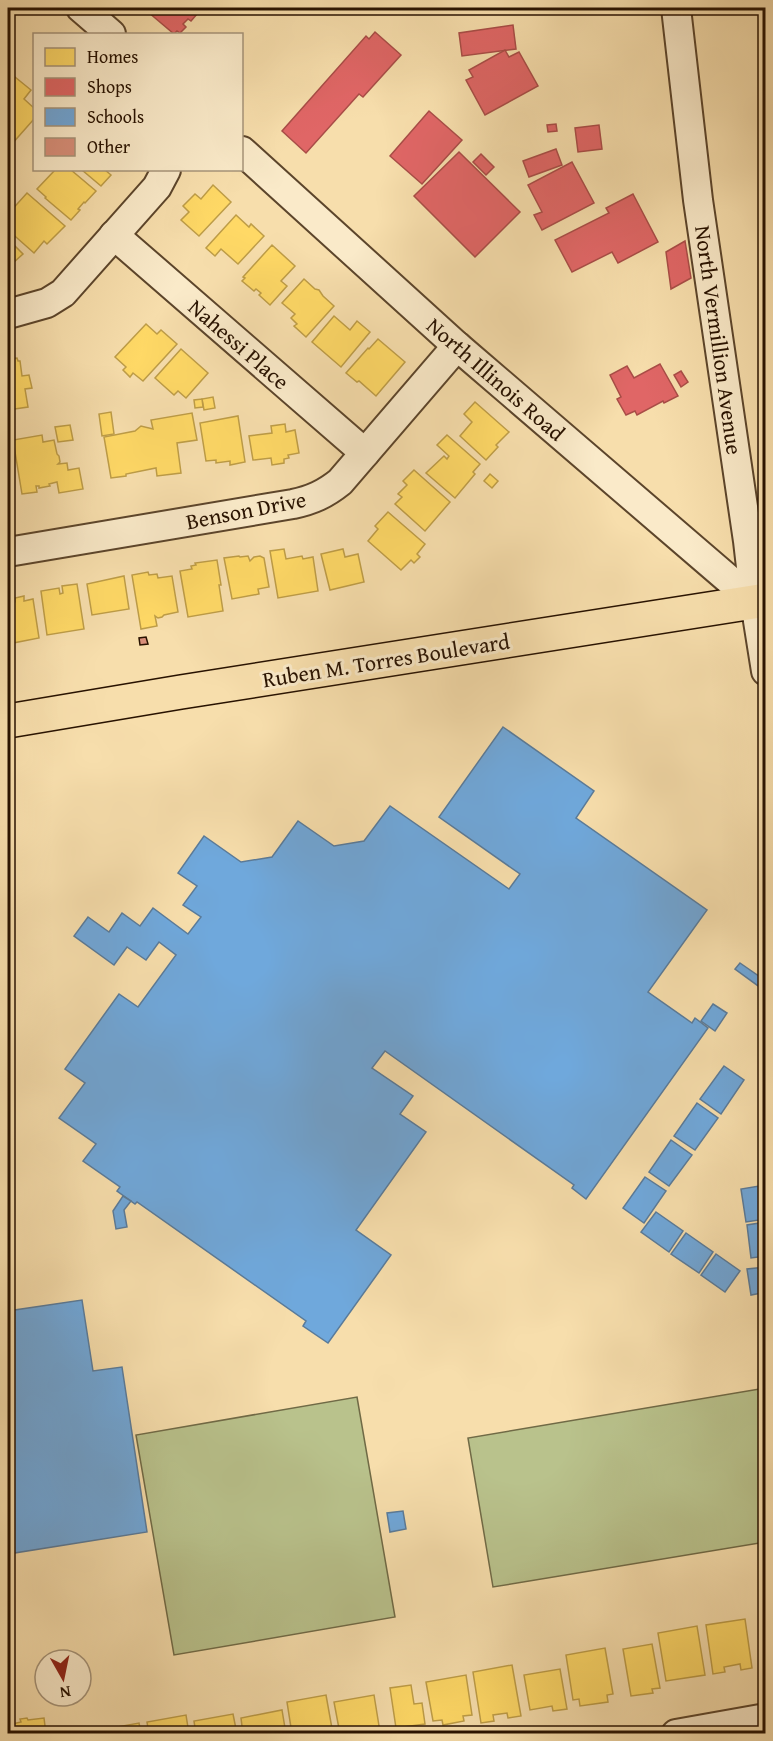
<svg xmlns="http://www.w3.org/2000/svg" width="773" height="1741" font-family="'Gentium Book Plus',serif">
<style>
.green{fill:#b9c28c;stroke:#706a46;stroke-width:1.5}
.homes{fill:#ffd966;stroke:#be9d47;stroke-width:1.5}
.shops{fill:#e06666;stroke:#a94d47;stroke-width:1.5}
.schools{fill:#6fa8dc;stroke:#5a7b9a;stroke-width:1.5}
.building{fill:#d88f7a;stroke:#281200;stroke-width:1.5}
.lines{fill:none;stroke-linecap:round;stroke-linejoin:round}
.minor-casing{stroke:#5c452b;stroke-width:32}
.major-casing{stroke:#281200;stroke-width:36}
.minor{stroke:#faeac9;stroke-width:28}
.major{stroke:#f7deac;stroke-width:33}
.labels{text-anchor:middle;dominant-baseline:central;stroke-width:6;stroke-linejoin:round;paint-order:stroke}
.street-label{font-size:22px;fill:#281200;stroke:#faeac9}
</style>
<rect width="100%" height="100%" fill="#f7deac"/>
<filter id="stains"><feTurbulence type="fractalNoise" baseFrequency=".00333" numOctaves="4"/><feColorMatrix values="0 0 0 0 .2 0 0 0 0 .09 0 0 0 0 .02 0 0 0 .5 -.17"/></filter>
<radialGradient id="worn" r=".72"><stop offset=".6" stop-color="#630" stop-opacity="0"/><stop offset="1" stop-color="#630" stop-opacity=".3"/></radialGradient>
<g class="green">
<path d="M765 1388V1542L493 1587 468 1438Z"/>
<path d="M357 1397 395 1617 174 1655 136 1435Z"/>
</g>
<g class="homes">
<path d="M15 77 31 90 24 99 34 108V119L11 145 8 141V85Z"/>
<path d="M55 170H71L96 191 85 203 84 202 78 209 80 210 71 220 45 198 46 197 37 189Z"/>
<path d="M82 170H105L111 175 101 186Z"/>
<path d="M213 185 231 202 199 236 181 220 189 212 183 206 195 194 201 199Z"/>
<path d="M27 193 65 226 47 244 44 241 34 253 8 230V214Z"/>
<path d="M236 215 249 227 251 224 264 236 238 264 221 249 215 256 206 248Z"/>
<path d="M14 245 23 254 13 263 8 257V250Z"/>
<path d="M272 245 295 266 281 281 287 286 270 305 259 295 261 293 256 289 254 291 242 281 245 278 243 277Z"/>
<path d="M304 279 315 289 319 290 323 296 334 306 306 337 294 326 297 324 291 318 295 314 282 303Z"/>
<path d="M334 316 350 330 357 321 370 332 341 367 312 342Z"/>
<path d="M146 324 157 334 161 330 177 344 143 381 133 373 130 377 123 370 126 367 115 357Z"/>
<path d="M378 339 405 362 376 396 359 381 357 382 346 373 368 348 369 349Z"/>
<path d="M181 349 208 373 186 398 178 391 174 395 155 378Z"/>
<path d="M17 358 18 361H20L22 376 29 375 32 388 25 389 28 407 8 410V359Z"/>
<path d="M213 397 215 408 204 410 202 399Z"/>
<path d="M202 399 203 407 195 408 194 400Z"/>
<path d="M475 402 509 432 496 445 498 447 486 460 460 436 472 422 464 414Z"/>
<path d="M111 412 114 434 102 436 99 414Z"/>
<path d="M192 413 197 440 177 443 181 473 157 476 156 468 126 474V476L111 478 104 437 135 431 141 426 153 429 151 420Z"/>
<path d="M238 416 245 462 230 465V461L216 463V460L206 461 200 423Z"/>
<path d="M285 424 286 432 295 430 299 453 288 455 289 458 284 459V463L272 465 271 458 253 460 249 436 272 433 271 426Z"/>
<path d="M70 425 73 440 58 442 55 427Z"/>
<path d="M42 435 43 442 54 440 57 454 59 456 60 462 58 464 67 463 68 470 79 468 83 489 59 493 57 482 49 484 50 486 39 488V486H36L37 492 22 494 13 440Z"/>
<path d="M447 435 480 464 473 472 475 474 455 498 426 473 444 456 447 459 449 456 437 445Z"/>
<path d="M414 470 450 502 425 531 395 504 402 497 398 494 407 485 403 481Z"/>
<path d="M490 474 498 481 492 488 484 481Z"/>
<path d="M388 512 425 544 417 554 420 557 414 563 411 560 401 570 368 541 378 529 375 526Z"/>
<path d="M284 549 286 559 302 556 303 559 313 557 318 591 278 598 270 551Z"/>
<path d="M343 549 345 557 358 554 364 582 330 590 321 554Z"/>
<path d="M239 556 240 557 248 556 250 561 254 557 260 556 264 558 269 587 258 589 259 594 232 599 224 558Z"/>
<path d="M217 560 221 585H219L223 611 188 617 180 571 192 569 191 566 196 565 195 563Z"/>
<path d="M148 572 149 575 157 574 158 578 172 576 178 612 164 615 162 617 158 618 155 616 157 626 141 629 132 575Z"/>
<path d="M124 576 129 609 92 615 87 584Z"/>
<path d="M77 584 84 629 47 635 41 591 59 588 60 594 63 593 62 586Z"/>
<path d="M9 595 10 603 15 602V598L24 596V601L33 599 39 638 13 643 9 620H8Z"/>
<path d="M745 1619 752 1668 741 1670 740 1664 724 1667 725 1672 713 1674 706 1625Z"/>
<path d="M697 1626 705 1675 666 1681 658 1633Z"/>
<path d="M652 1644 660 1688 652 1689 653 1693 631 1696 623 1649Z"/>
<path d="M605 1648 613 1694 607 1695 608 1702 580 1706 579 1699 573 1700 566 1655Z"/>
<path d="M512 1665 521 1716 508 1718 507 1713 493 1715 494 1721 481 1723 473 1672Z"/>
<path d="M560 1669 567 1709 553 1711 552 1706 530 1710 524 1675Z"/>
<path d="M466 1675 472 1715 463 1716 464 1721 443 1725 442 1720 433 1721 426 1682Z"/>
<path d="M411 1685 414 1704 422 1703 425 1724 396 1728 390 1688Z"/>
<path d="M326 1695 333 1734H292L287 1702Z"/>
<path d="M374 1695 380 1732 340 1734 334 1702Z"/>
<path d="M282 1710 286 1734H243L241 1718Z"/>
<path d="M233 1714 237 1734H196L194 1721Z"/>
<path d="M186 1715 189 1734H149L147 1722Z"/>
<path d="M27 1718 28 1720 44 1718 46 1734H8V1725L21 1722 20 1719Z"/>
<path d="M139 1723 141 1734H101L100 1730Z"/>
</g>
<g class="shops">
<path d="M152 8H198L195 11 198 13 191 21 188 19 183 24 186 27 180 33 177 31 174 34 148 12Z"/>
<path d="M513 25 516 49 462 56 459 33Z"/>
<path d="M375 32 401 55 363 97 359 94 306 153 282 131 366 36 369 39Z"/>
<path d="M505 50 509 57 519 52 538 86 485 115 466 80 473 77 469 70Z"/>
<path d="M429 111 462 140 422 184 390 156Z"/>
<path d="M556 124 557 131 548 132 547 125Z"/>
<path d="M599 125 602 149 578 152 575 128Z"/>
<path d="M556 149 562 165 529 177 523 161Z"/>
<path d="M459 152 520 212 475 257 414 196Z"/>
<path d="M481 154 494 167 486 175 473 162Z"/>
<path d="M572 162 594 203 542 230 534 215 542 212 528 185Z"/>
<path d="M633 194 658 242 618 263 612 252 572 272 555 240 609 213 606 208Z"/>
<path d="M685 241 691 278 671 289 666 252Z"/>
<path d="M660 364 678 396 664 403 663 401 637 415 635 411 626 415 617 399 621 397 610 375 627 366 634 378Z"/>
<path d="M681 371 688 382 681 387 674 375Z"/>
</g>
<g class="schools">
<path d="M503 727 594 791 576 818 707 910 648 992 692 1023 695 1018 708 1028 586 1199 572 1188 574 1185 385 1051 372 1068 413 1096 400 1114 426 1132 356 1230 391 1255 328 1343 303 1326 306 1321 137 1202 135 1204 117 1191 120 1187 83 1161 96 1144 59 1118 85 1083 65 1069 119 994 138 1007 176 955 159 942 146 960 127 947 114 965 74 936 88 917 109 932 122 913 140 926 153 908 188 934 201 917 183 905 197 886 178 873 204 836 241 862 272 857 298 821 334 846 364 841 390 806 509 889 520 874 439 817Z"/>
<path d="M740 963 766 981 765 991 735 969Z"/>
<path d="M713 1004 727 1013 715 1031 701 1021Z"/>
<path d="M724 1066 744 1080 721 1114 700 1099Z"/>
<path d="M697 1103 718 1118 695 1150 674 1136Z"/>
<path d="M671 1140 692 1155 669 1186 649 1172Z"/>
<path d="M645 1177 666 1191 644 1223 623 1208Z"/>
<path d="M766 1185V1219L746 1222 741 1189Z"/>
<path d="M123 1196 131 1201 124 1210 127 1227 116 1229 113 1211Z"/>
<path d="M656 1212 683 1231 669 1252 641 1232Z"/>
<path d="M766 1222V1256L751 1258 747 1225Z"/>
<path d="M686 1233 713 1252 699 1273 671 1254Z"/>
<path d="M716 1254 740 1271 725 1292 701 1275Z"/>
<path d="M766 1267V1292L751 1295 747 1269Z"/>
<path d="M82 1300 93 1371 122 1367 147 1532 8 1554V1384L10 1383 8 1365V1311Z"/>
<path d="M403 1511 406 1529 390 1532 387 1513Z"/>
</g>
<path class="building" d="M146 637 148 644 140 645 139 638Z"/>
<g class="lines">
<defs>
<g id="minor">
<path d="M81 8 111 34"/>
<path d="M676 8 698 200 748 541 755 602 766 671"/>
<path d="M242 151 457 346 755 602"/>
<path d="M114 235 365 453"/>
<path d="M8 314 47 303 63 293 157 187 166 170"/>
<path d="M8 552 293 504C312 500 325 494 340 482L457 346"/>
<path d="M676 1734 766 1718"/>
</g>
<path id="major" d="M8 721 181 692 766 600"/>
</defs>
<use href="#minor" class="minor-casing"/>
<use href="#major" class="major-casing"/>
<use href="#minor" class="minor"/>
<use href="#major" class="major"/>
</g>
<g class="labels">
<g class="street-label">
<text transform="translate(719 340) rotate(82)">North Vermillion Avenue</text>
<text transform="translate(239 344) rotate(41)">Nahessi Place</text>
<text transform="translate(496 379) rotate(41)">North Illinois Road</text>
<text transform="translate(246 510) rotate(-11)">Benson Drive</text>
<text transform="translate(386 660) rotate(-9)">Ruben M. Torres Boulevard</text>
</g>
</g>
<rect width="773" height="1741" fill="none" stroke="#f7deac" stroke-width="30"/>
<rect x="9" y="9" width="755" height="1723" fill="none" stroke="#281200" stroke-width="3"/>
<rect x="15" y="15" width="743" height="1711" fill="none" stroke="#281200" stroke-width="1.5"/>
<rect x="33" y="33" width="210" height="138" fill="#faeac9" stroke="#a69479" stroke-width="1.5"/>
<rect x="45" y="48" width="30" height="18" fill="#ffd966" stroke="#a69479" stroke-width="1.5"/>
<text x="87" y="63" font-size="18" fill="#281200">Homes</text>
<rect x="45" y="78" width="30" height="18" fill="#e06666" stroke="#a69479" stroke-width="1.5"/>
<text x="87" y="93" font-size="18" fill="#281200">Shops</text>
<rect x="45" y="108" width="30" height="18" fill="#6fa8dc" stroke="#a69479" stroke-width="1.5"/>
<text x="87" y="123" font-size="18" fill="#281200">Schools</text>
<rect x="45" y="138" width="30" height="18" fill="#d88f7a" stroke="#a69479" stroke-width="1.5"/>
<text x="87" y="153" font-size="18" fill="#281200">Other</text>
<g transform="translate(63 1678) rotate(171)"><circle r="28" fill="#faeac9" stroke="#a69479" stroke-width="1.5"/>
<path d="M0-4.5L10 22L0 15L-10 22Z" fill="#8f2418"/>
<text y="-9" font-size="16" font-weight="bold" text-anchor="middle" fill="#281200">N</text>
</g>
<rect width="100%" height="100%" filter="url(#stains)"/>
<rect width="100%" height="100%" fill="url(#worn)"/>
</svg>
